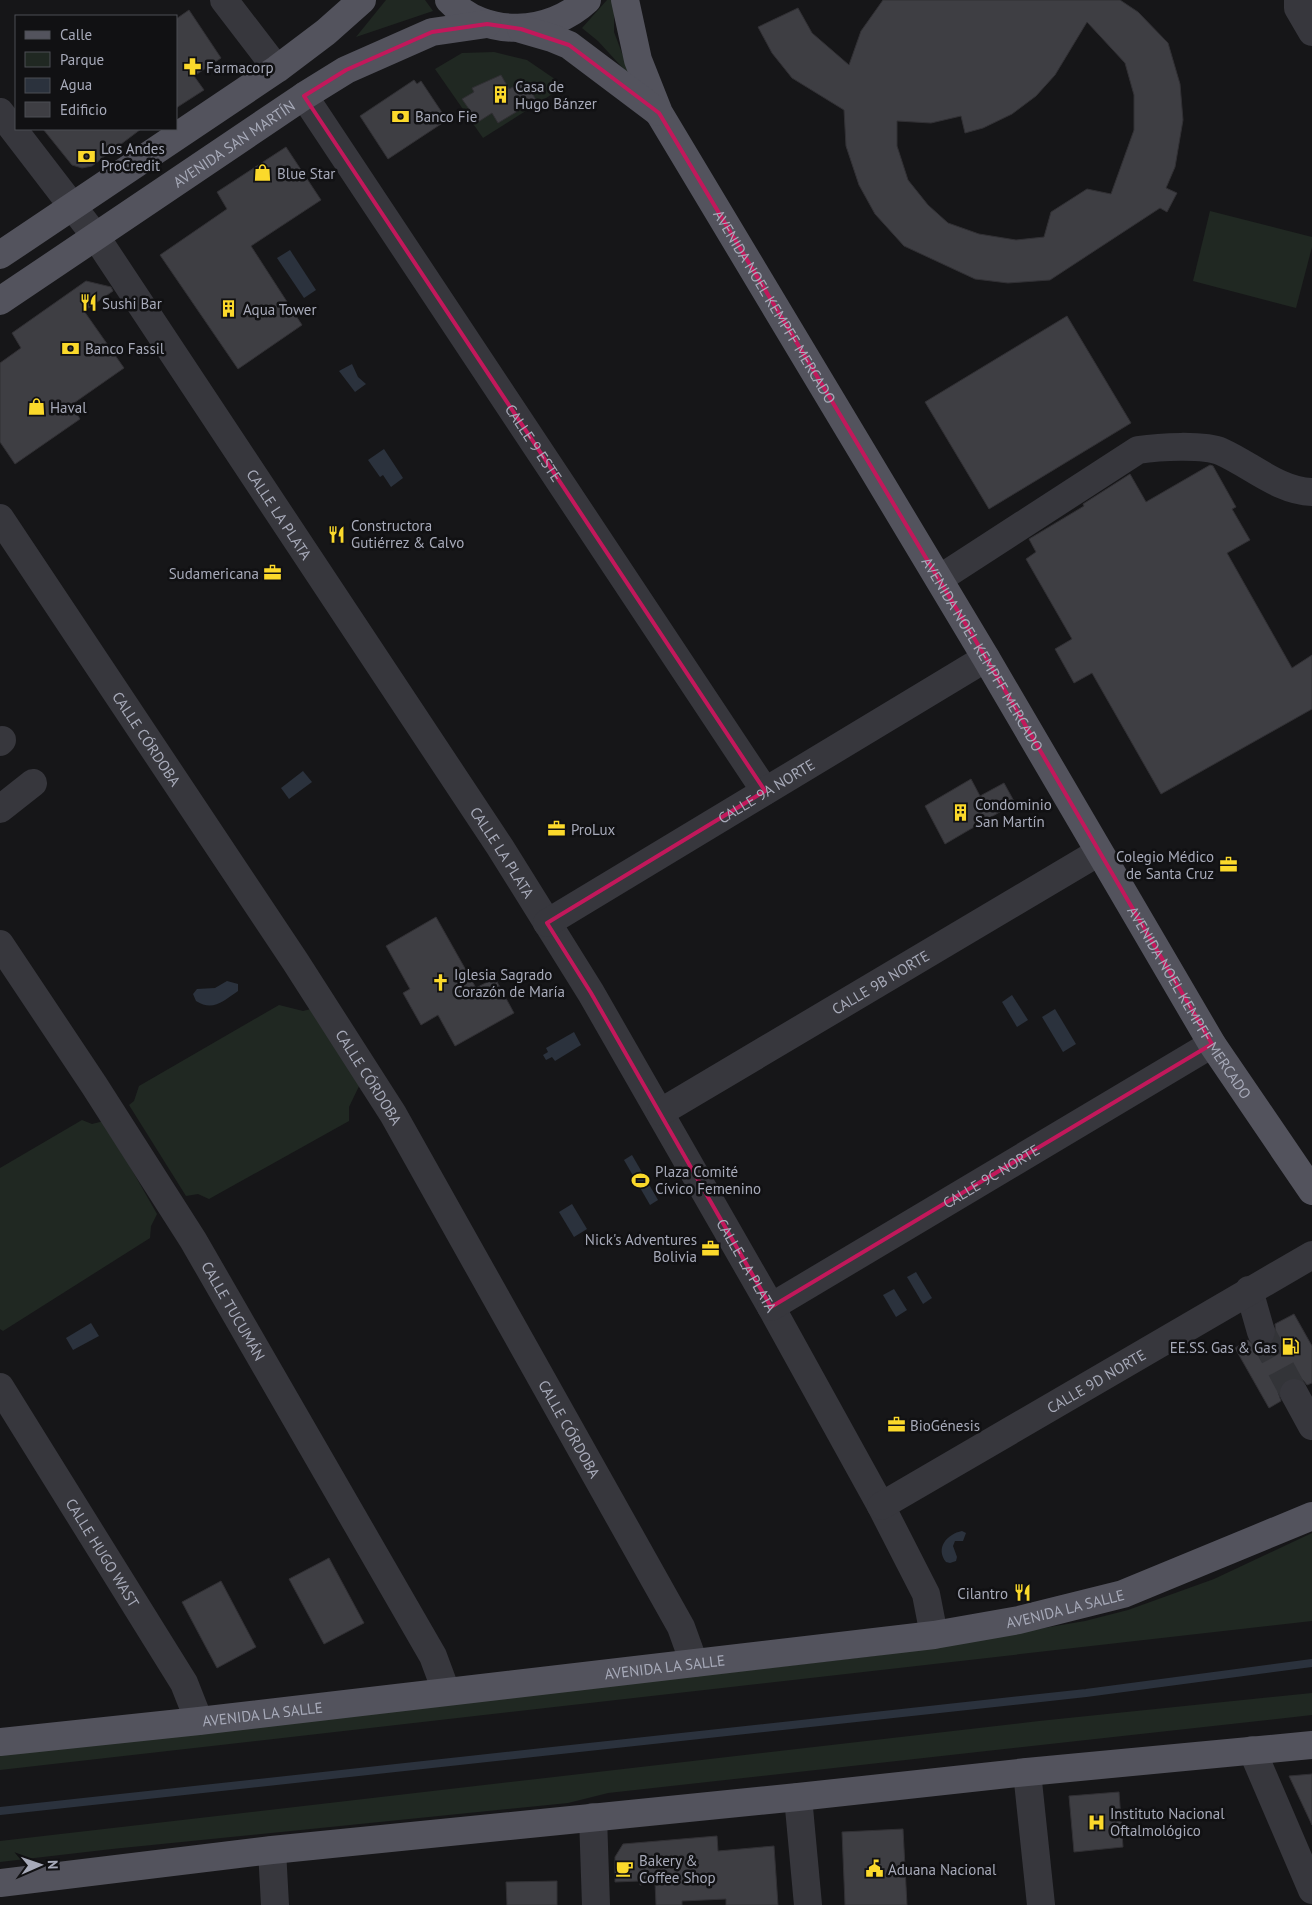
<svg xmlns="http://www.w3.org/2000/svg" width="1312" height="1905" font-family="'PT Sans',sans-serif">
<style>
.green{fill:#202822}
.water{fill:#2b323d}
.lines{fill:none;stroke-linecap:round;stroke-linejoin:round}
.stream{stroke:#2b323d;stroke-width:8}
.building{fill:#3e3e43;stroke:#313034;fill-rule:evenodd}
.minor-tunnel{stroke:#333438;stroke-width:28;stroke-dasharray:28 14;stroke-linecap:butt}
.minor{stroke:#37373d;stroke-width:28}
.major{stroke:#53535d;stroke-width:28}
.marked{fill:none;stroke:#c2185b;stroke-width:4;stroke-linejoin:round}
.labels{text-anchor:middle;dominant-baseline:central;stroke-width:5;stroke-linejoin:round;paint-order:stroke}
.poi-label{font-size:15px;fill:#a7aab9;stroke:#111113;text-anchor:start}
.street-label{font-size:15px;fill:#a7aab9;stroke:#111113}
</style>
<rect width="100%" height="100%" fill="#161618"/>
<g class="green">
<path d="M386 0H425L433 11 356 37Z"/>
<path d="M607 0H614V32L631 77 598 41 582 28Z"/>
<path d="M494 52 527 60 565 86 483 138 435 69 462 53Z"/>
<path d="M1210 211 1312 237V247L1296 308 1193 281Z"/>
<path d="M279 1005 303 1011 315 1008 361 1082 349 1107V1121L209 1199 198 1194 186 1196 129 1105 134 1101 139 1086Z"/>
<path d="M82 1120 92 1124 104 1121 157 1214 151 1226 150 1238 3 1331 0 1329V1168Z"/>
<path d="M1312 1533V1621L0 1770V1755L874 1656 951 1644 1085 1621 1128 1610 1214 1579Z"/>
<path d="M1312 1693V1715L608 1793 568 1803 112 1849 0 1862V1841L1039 1721Z"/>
</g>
<g class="water">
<path d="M290 250 316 290 304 298 277 258Z"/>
<path d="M352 364 358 377 366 384 355 392 339 371Z"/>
<path d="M384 449 403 478 391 487 383 475 380 477 368 460Z"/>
<path d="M303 771 312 782 289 799 281 788Z"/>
<path d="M227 981 238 984V991C223 1001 213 1012 196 1001L193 994 197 989 215 988Z"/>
<path d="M1012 995 1028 1020 1017 1027 1002 1002Z"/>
<path d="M1055 1009 1076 1044 1063 1052 1042 1017Z"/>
<path d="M574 1032 581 1045 555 1061 552 1057 546 1060 543 1055 548 1052 546 1048Z"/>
<path d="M632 1155 658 1200 650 1205 624 1160Z"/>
<path d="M572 1204 587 1229 574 1237 559 1212Z"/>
<path d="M916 1272 932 1298 923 1304 907 1277Z"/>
<path d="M894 1289 907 1310 896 1317 883 1295Z"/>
<path d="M91 1323 99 1336 73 1350 66 1338Z"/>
<path d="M962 1531 966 1533 963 1541H955L953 1546 957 1557 956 1561 950 1563 946 1562C935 1548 947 1534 962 1531Z"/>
</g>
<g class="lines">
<path class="stream" d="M0 1811 1086 1693 1312 1663"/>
</g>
<g class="building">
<path d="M883 0H1120L1138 12 1168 43 1180 84 1183 120 1175 167 1166 188 1177 193 1167 212 1160 208 1050 280 1008 283 975 279 904 246 875 214 859 185 846 146 844 110 792 78 772 53 758 27 798 8 812 33 849 65 861 31ZM1087 22 1125 63 1134 95V130L1111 194 1087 189 1051 212 1044 237 1016 240 979 234 948 223 928 205 908 180 897 146V121L931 123 961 116 965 133 983 128 1012 114 1036 96 1055 75Z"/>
<path d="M189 10 221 58 194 76 204 90 176 108V19Z"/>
<path d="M501 75 509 89 525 81 536 100 498 123 492 113 478 122 462 99 474 92 472 88Z"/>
<path d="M414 80 417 84 421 81 447 120 388 159 360 116Z"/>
<path d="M43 129H141L92 166 82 168 72 165Z"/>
<path d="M286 147 321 200 251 246 302 325 238 369 160 255 227 209 217 192Z"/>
<path d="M86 281 111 287 113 291 84 311 124 368 71 405 80 419 15 464 0 442V363L21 348 12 333Z"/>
<path d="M1067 316 1131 423 989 509 925 402Z"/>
<path d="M1210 465 1213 466 1236 507 1232 509 1250 540 1227 553 1292 668 1312 655V709L1161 794 1092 673 1074 683 1055 649 1072 639 1026 559 1036 552 1029 539 1084 506 1083 504 1130 474 1146 502Z"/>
<path d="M971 779 980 796 1004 783 1015 803 945 844 925 806Z"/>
<path d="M436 917 476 988 495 978 514 1013 455 1046 438 1015 421 1025 403 993 410 989 386 946Z"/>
<path d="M1294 1314 1312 1346V1383L1307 1385 1303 1380 1295 1377 1286 1380 1280 1385 1278 1392 1281 1401 1269 1408 1235 1348 1248 1340 1257 1347H1266L1272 1343 1276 1336 1275 1324Z"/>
<path d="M329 1558 364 1623 324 1644 289 1579Z"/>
<path d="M221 1581 256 1647 217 1668 182 1602Z"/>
<path d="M1312 1774V1825L1289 1776Z"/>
<path d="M1119 1792 1123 1847 1074 1852 1069 1796Z"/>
<path d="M903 1829 907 1905H845L842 1832Z"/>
<path d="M717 1836 718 1851 774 1846 778 1905H726V1899L682 1901V1905H656L655 1883 640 1885V1881L615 1882V1857L623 1844Z"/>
<path d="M557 1881V1905H507L506 1882Z"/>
</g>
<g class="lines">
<path class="minor-tunnel" d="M1261 1332 1294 1393"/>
<g class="minor">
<path d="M224 0 277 69"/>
<path d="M1298 0V8L1312 32"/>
<path id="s1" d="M304 96 765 791"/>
<path id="s2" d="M0 112 96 237 500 847 591 993 771 1307 881 1506 926 1594 934 1635"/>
<path id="s3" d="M0 518 295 961 393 1114 681 1627 694 1663"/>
<path d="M939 579 1138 450C1158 447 1204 444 1222 452 1251 465 1279 491 1312 492"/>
<path d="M0 742 2 740"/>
<path d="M0 809 33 783"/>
<path id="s4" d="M547 923 986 658"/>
<path id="s5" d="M0 944 94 1085 193 1240 433 1656 446 1691"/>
<path id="s6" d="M661 1112 1099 852"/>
<path d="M1249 1290 1261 1332"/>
<path id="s7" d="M771 1307 1212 1044"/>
<path id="s8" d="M0 1387 184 1683 199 1721"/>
<path d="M1294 1393 1312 1426"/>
<path id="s9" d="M881 1506 1312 1255"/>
<path d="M1252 1750 1312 1890"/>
<path d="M1027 1772 1041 1905"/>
<path d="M798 1797 808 1905"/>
<path d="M593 1817 596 1905"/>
<path d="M272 1850 275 1905"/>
</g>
<g class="major">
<path d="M449 0C485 39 550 35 587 0"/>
<path id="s10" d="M625 0 638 60 659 113 986 658 1212 1044 1312 1191"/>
<path d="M521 29 552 38 569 45 658 112"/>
<path d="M0 255 277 69 326 32 362 0"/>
<path id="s11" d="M0 301 304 96 346 70 432 32 487 24"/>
<path id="s12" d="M0 1742 199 1721 934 1635 1019 1620 1123 1594 1312 1516"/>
<path d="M0 1883 272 1850 798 1797 1027 1772 1312 1745"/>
</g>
</g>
<path class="marked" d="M487 24 521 29 569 45 659 113 986 658 1212 1044 771 1307 591 993 547 923 765 791 304 96 346 70 432 32Z"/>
<defs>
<symbol id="pharmacy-bare" viewBox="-9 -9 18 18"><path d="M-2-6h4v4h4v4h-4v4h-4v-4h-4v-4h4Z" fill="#fbd92b" stroke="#111113" stroke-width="2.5" paint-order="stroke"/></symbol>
<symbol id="building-bare" viewBox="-9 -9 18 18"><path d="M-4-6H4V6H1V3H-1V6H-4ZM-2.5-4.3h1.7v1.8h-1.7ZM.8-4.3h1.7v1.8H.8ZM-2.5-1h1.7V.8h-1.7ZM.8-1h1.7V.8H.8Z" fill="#fbd92b" stroke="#111113" stroke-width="2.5" paint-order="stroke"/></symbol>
<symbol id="bank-bare" viewBox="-9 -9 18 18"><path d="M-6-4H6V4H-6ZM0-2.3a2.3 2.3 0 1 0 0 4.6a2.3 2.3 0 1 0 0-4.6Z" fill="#fbd92b" stroke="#111113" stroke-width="2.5" paint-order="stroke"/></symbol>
<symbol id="shop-bare" viewBox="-9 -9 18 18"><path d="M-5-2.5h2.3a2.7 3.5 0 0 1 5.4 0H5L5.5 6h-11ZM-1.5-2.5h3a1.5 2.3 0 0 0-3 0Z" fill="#fbd92b" stroke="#111113" stroke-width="2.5" paint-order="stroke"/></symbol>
<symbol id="restaurant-bare" viewBox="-9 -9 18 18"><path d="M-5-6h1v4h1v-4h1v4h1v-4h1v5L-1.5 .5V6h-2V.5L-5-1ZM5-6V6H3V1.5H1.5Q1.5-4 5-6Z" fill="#fbd92b" stroke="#111113" stroke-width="2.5" paint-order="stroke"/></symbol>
<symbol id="office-bare" viewBox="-9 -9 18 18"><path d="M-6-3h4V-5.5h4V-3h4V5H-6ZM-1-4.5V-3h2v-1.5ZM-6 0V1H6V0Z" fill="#fbd92b" stroke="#111113" stroke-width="2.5" paint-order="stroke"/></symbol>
<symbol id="church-bare" viewBox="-9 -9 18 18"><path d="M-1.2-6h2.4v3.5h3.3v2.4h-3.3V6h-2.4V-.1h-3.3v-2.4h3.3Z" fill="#fbd92b" stroke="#111113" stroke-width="2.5" paint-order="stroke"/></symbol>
<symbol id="stadium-bare" viewBox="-9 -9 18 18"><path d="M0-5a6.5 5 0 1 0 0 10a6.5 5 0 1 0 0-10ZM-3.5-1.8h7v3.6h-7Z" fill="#fbd92b" stroke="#111113" stroke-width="2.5" paint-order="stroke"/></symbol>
<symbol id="fuel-bare" viewBox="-9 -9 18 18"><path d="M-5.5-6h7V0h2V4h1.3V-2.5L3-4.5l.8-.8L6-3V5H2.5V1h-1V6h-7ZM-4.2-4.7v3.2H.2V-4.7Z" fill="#fbd92b" stroke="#111113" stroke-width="2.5" paint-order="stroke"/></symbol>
<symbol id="hospital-bare" viewBox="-9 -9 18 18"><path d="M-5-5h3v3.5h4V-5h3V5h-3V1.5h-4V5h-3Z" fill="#fbd92b" stroke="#111113" stroke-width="2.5" paint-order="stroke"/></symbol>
<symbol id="cafe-bare" viewBox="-9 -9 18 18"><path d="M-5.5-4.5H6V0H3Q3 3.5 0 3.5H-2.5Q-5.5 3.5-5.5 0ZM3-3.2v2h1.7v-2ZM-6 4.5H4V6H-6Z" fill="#fbd92b" stroke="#111113" stroke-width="2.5" paint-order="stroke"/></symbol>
<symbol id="civic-bare" viewBox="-9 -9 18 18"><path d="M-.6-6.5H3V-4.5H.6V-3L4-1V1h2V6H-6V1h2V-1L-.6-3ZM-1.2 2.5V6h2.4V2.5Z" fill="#fbd92b" stroke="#111113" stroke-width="2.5" paint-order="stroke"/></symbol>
</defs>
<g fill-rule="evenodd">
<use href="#pharmacy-bare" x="180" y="54" width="25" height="25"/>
<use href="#building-bare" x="488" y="82" width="25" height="25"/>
<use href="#bank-bare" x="388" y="104" width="25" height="25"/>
<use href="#bank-bare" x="74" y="144" width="25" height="25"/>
<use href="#shop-bare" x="250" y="160" width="25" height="25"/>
<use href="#restaurant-bare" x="76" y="290" width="25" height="25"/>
<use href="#building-bare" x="216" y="296" width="25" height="25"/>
<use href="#bank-bare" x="58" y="336" width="25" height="25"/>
<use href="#shop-bare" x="24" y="394" width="25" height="25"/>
<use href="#restaurant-bare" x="324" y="522" width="25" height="25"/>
<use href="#office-bare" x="260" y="560" width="25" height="25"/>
<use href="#building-bare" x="948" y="800" width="25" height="25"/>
<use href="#office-bare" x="544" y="816" width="25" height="25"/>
<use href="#office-bare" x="1216" y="852" width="25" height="25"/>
<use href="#church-bare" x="428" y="970" width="25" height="25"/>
<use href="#stadium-bare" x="628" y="1168" width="25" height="25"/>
<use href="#office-bare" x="698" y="1236" width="25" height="25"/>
<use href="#fuel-bare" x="1278" y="1334" width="25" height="25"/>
<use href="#office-bare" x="884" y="1412" width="25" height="25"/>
<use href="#restaurant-bare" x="1010" y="1580" width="25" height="25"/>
<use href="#hospital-bare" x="1084" y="1810" width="25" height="25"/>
<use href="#cafe-bare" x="612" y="1856" width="25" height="25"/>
<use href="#civic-bare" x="862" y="1856" width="25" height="25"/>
</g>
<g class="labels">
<g class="poi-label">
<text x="206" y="67">Farmacorp</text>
<text x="515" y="86">Casa de<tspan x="515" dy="17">Hugo Bánzer</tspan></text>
<text x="415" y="116">Banco Fie</text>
<text x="101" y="148">Los Andes<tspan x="101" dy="17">ProCredit</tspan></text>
<text x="277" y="173">Blue Star</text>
<text x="102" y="303">Sushi Bar</text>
<text x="243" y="309">Aqua Tower</text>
<text x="85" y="348">Banco Fassil</text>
<text x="50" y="407">Haval</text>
<text x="351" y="525">Constructora<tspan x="351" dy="17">Gutiérrez &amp; Calvo</tspan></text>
<text x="259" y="573" text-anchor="end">Sudamericana</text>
<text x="975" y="804">Condominio<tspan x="975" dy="17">San Martín</tspan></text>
<text x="571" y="829">ProLux</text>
<text x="1214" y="856" text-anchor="end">Colegio Médico<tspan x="1214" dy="17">de Santa Cruz</tspan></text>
<text x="454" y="974">Iglesia Sagrado<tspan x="454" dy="17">Corazón de María</tspan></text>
<text x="655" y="1171">Plaza Comité<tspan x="655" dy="17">Cívico Femenino</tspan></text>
<text x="697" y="1239" text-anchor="end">Nick's Adventures<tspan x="697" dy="17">Bolivia</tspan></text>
<text x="1277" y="1347" text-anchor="end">EE.SS. Gas &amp; Gas</text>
<text x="910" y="1425">BioGénesis</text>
<text x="1008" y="1593" text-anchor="end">Cilantro</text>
<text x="1110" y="1813">Instituto Nacional<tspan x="1110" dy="17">Oftalmológico</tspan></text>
<text x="639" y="1860">Bakery &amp;<tspan x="639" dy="17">Coffee Shop</tspan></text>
<text x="888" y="1869">Aduana Nacional</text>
</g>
<g class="street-label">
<text stroke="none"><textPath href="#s11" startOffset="282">AVENIDA SAN MARTÍN</textPath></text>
<text stroke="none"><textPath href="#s10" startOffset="344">AVENIDA NOEL KEMPFF MERCADO</textPath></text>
<text stroke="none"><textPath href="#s1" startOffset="416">CALLE 9 ESTE</textPath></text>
<text stroke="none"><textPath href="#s2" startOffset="490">CALLE LA PLATA</textPath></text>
<text stroke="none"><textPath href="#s10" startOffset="749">AVENIDA NOEL KEMPFF MERCADO</textPath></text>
<text stroke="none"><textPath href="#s3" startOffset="265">CALLE CÓRDOBA</textPath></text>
<text stroke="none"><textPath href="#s4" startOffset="256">CALLE 9A NORTE</textPath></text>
<text stroke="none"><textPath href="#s2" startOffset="895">CALLE LA PLATA</textPath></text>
<text stroke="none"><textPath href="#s6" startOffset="255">CALLE 9B NORTE</textPath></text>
<text stroke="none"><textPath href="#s10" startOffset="1154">AVENIDA NOEL KEMPFF MERCADO</textPath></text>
<text stroke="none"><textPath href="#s3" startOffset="670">CALLE CÓRDOBA</textPath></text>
<text stroke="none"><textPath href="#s7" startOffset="256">CALLE 9C NORTE</textPath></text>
<text stroke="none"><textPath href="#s2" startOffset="1375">CALLE LA PLATA</textPath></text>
<text stroke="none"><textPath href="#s5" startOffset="435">CALLE TUCUMÁN</textPath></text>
<text stroke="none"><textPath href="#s9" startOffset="249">CALLE 9D NORTE</textPath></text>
<text stroke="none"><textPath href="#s3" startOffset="1075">CALLE CÓRDOBA</textPath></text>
<text stroke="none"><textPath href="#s8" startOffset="195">CALLE HUGO WAST</textPath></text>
<text stroke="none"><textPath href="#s12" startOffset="1074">AVENIDA LA SALLE</textPath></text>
<text stroke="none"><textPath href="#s12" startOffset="669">AVENIDA LA SALLE</textPath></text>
<text stroke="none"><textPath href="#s12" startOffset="264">AVENIDA LA SALLE</textPath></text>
</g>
</g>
<rect x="15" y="15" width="162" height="115" fill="#111113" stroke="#4d4e55"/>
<rect x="25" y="31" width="25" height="8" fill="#53535d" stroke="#4d4e55"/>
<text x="60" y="40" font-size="15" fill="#a7aab9">Calle</text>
<rect x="25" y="52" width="25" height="15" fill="#202822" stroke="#4d4e55"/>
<text x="60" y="65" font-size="15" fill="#a7aab9">Parque</text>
<rect x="25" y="78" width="25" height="15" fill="#2b323d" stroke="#4d4e55"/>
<text x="60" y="90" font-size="15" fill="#a7aab9">Agua</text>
<rect x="25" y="102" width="25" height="15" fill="#3e3e43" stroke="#4d4e55"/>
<text x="60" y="115" font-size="15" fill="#a7aab9">Edificio</text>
<g transform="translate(40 1865) rotate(88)" stroke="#111113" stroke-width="4" paint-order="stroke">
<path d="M0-4L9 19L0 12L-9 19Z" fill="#a7aab9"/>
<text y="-8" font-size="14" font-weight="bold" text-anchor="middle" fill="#a7aab9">N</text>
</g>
</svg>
